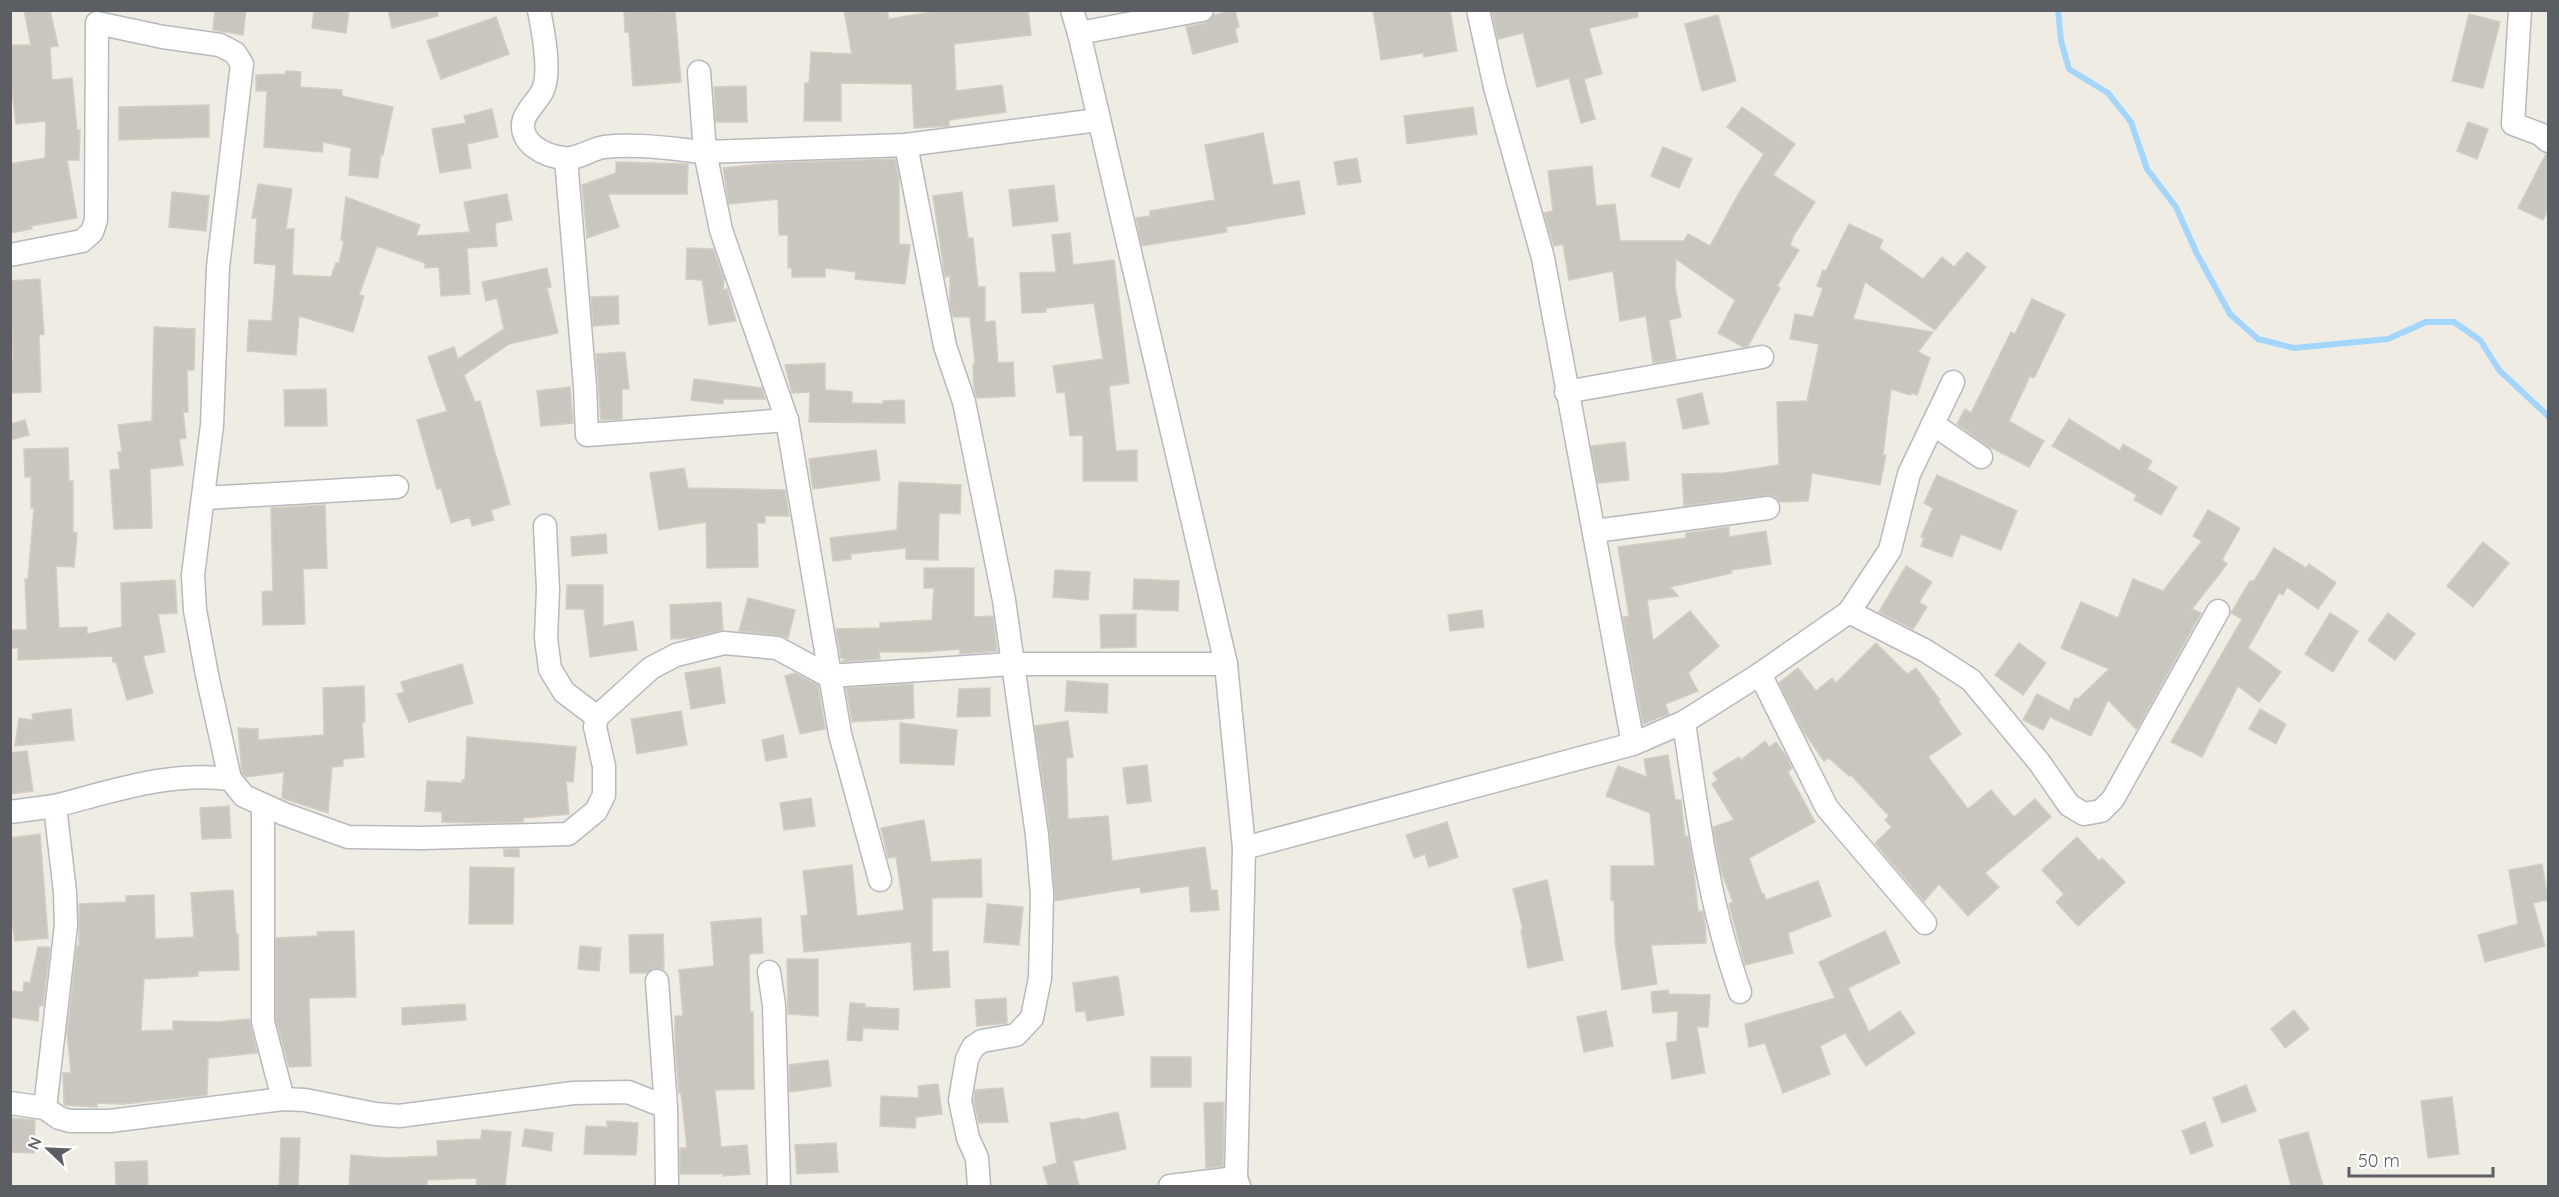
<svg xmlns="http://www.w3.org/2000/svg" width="2559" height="1197" font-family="Quicksand,sans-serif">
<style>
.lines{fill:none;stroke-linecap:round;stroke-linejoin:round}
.stream{stroke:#a2d6ff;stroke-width:6}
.building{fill:#c9c6c0;stroke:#d3cec1;stroke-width:1.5}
.minor-casing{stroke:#b6b9be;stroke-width:25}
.minor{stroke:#fff;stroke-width:22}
</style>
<rect width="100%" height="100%" fill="#eeece3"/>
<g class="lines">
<path class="stream" d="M2058 10 2061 41 2069 69 2108 93 2131 122 2147 169 2176 207 2197 254 2230 314 2258 339 2294 348 2388 339 2426 322H2454L2480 340 2499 370 2548 416"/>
</g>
<g class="building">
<path d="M24 10H50L58 46 50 47 52 80 72 78 77 130H80L79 160H67L77 218 31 226 32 229 10 233V164L45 158 46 121 16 124 10 74V45H31Z"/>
<path d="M215 10H246L243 35 213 30Z"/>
<path d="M314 10H349L346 33 312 28Z"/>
<path d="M388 10H438V16L392 28Z"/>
<path d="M624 10 675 12 681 82 633 86 629 32H625Z"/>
<path d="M844 10H887L889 19 943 10H1028L1031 35 954 44 956 91 1002 85 1006 112 949 120V126L914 128 912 84 841 83V121H804L805 83H809L811 52 852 54Z"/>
<path d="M1235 10 1239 27 1235 28 1238 42 1193 54 1186 27 1205 23 1214 15Z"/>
<path d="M1373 10H1450L1457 51 1424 57 1423 53 1381 60Z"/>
<path d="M1499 10H1637L1638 17 1589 28 1602 74 1584 79 1595 119 1581 123 1569 78 1537 87 1523 33 1498 39 1492 12Z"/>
<path d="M2469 14 2500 22 2483 88 2452 81Z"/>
<path d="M1718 15 1736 81 1702 91 1685 24Z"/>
<path d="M496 17 509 54 441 79 427 41Z"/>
<path d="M286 71 301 72 300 87 342 90V96L393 107 383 155 381 154 378 178 349 175 351 148 323 142 322 152 264 147 267 91H256V75L285 74Z"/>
<path d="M746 86 747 122H716L714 87Z"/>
<path d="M209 105V137L119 140V107Z"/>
<path d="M1473 107 1477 134 1407 144 1404 116Z"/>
<path d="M1742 107 1795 144 1773 175 1815 202 1794 235 1790 245 1799 250 1777 286 1780 288 1748 346 1743 347 1718 333 1735 300 1676 259 1675 287 1681 317 1669 320 1676 359 1653 363 1646 316 1620 321 1613 271 1569 280 1563 244 1554 246 1544 213 1553 211 1548 171 1592 166 1596 206 1615 204 1620 241H1684L1688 234 1710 246 1739 193 1764 154 1727 127Z"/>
<path d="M492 109 498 137 467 144 471 168 440 173 432 129 466 123 464 116Z"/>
<path d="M2468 122 2488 129 2477 159 2457 151Z"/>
<path d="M1263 133 1273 185 1299 181 1305 214 1226 227 1227 232 1142 246 1136 218 1150 216V211L1215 200 1205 145Z"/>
<path d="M1663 147 1692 159 1679 188 1651 176Z"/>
<path d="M2546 154H2548V209L2543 220 2518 208Z"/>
<path d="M1357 158 1361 182 1338 185 1334 162Z"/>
<path d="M895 159 899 178V244L910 245 905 284 855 279 856 272 825 268V277H792V268H788V235H779L778 199 729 204 723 168 772 163Z"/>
<path d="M616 162 688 164 687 194H608L619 227 587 238 582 185 616 173Z"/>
<path d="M258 184 292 189 286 229H294L292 275 331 277 336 263H339L344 241 341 240 346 197 420 225 416 236 470 232 464 202 507 194 512 220 495 223 497 246 467 248 470 294 441 296 439 267 425 268V263L377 246 359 295 364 296 353 332 299 316 296 355 247 351 249 320 272 321 276 265 254 263 257 218H252Z"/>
<path d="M1054 185 1058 221 1013 226 1009 190Z"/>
<path d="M172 192 209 196 206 231 169 227Z"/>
<path d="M962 192 968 238H973L978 287H985V322L995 321 998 363 1013 362 1015 396 977 398 974 389 973 364H975L970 317H953L950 302V276L945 277 933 196Z"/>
<path d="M1849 224 1883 240 1879 248 1923 279 1942 257 1954 267 1967 252 1986 267 1935 330 1865 282 1853 319 1933 332 1918 352 1930 358 1917 395 1912 393 1910 395 1891 389 1883 455H1886L1880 485 1812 473 1808 501 1780 502 1774 496 1766 495 1684 506 1682 474 1725 473 1779 465 1777 402 1807 401 1819 344 1790 339 1795 314 1813 317 1823 288 1817 286 1823 270 1826 271Z"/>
<path d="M1070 233 1073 265 1114 260 1129 383 1109 386 1116 451 1137 450V481H1083V435L1070 436 1065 392 1057 393 1053 366 1103 359 1094 303 1046 308V312L1022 313 1020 273 1056 272 1052 235Z"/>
<path d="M687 248 713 249 724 279 723 290 727 289 736 321 709 325 702 280 686 279Z"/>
<path d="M547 268 551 287 547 288 558 333 509 344 464 375 475 402 480 401 510 504 491 510 494 520 472 526 470 517 451 523 441 488 437 489 417 420 447 411 428 357 454 347 458 359 504 329 497 298 486 301 482 282Z"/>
<path d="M40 279 44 334 39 335 41 392 10 393V359H13L10 281Z"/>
<path d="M618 296 619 324 593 326 591 297Z"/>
<path d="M2032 299 2065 314 2034 378 2030 376 2009 421 2044 441 2029 467 1988 446 1957 424 1965 409 1971 413 2011 332 2015 334Z"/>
<path d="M154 327 195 329 194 370H187L188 412H183L186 438 179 439 183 465 150 469 152 528 114 529 110 470 120 469 118 452H122L118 425 152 421Z"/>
<path d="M625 352 629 389H622V419L601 420 596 354Z"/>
<path d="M825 363V390L852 392V403L883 404V401L904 400 905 423 809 422 810 392 792 393 785 365Z"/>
<path d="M694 379 762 388 765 399H723V404L691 400Z"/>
<path d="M570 387 573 423 541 426 537 391Z"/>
<path d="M326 389 327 426H285L284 390Z"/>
<path d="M1702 393 1709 424 1683 429 1677 399Z"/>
<path d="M2069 419 2120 451 2123 444 2152 461 2147 469 2177 487 2161 515 2134 500 2137 495 2052 446Z"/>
<path d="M25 420 29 435 10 440V424Z"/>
<path d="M1625 442 1629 480 1598 483 1591 446Z"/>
<path d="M68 448 69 481H73V532L77 533 74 567 56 566 59 628 87 627V634L122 627 121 583 175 580 177 613 158 614 165 652 143 656 153 693 127 700 116 662H113L112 656 18 660V648H10V630H27L25 579H28L34 508H31V477H25L24 449Z"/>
<path d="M876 450 880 480 813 489 809 459Z"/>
<path d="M684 468 688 488 785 490 789 516H765V523H757L758 567 707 568 706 522 659 530 650 473Z"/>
<path d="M1937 475 2017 511 2001 550 1961 534 1952 557 1921 546 1924 538 1921 537 1933 508 1924 503Z"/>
<path d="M899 482 961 485 960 514 939 513 938 560 906 559V548L851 554V559L833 561 830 538 897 530Z"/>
<path d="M325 505 327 568 303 569 305 624 263 625 262 592 273 591 271 508Z"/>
<path d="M2208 510 2240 528 2222 560 2227 564 2192 609 2201 613 2138 727 2136 729 2108 700 2091 736 2050 717 2043 730 2023 720 2037 694 2069 711 2075 698 2078 699 2109 669 2061 648 2081 602 2118 618 2133 579 2163 591 2202 541 2193 536Z"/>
<path d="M1729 527V537L1766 531 1771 564 1731 570 1732 573 1670 587 1678 596 1647 600 1653 641 1690 611 1719 646 1688 673 1698 691 1665 704 1669 714 1643 724 1623 617 1629 616 1618 547 1686 538V533Z"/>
<path d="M606 534 607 553 572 556 571 537Z"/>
<path d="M2483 542 2509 563 2473 607 2447 586Z"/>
<path d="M2274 548 2306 568 2309 564 2336 583 2318 609 2287 587 2283 595 2279 593 2248 648 2281 672 2259 702 2238 686 2202 757 2171 742 2242 619 2231 613 2250 581H2254Z"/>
<path d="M1906 566 1932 582 1919 602 1927 607 1913 629 1879 612Z"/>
<path d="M924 568H974V617L993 616 997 651 960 654V649L921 652H879L880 659 841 662 847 659 841 658 836 629 880 628V623L932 620 934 588H924Z"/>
<path d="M1055 570 1090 572 1088 600 1053 597Z"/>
<path d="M1134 579 1179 581 1178 611 1133 609Z"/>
<path d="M567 585H603V626L633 621 637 650 590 657 584 609H566Z"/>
<path d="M748 598 795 610 788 638 778 635 739 631Z"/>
<path d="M721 602 723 630 689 638 671 639 670 605Z"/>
<path d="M1482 610 1484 627 1450 631 1448 615Z"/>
<path d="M2330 613 2358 631 2333 672 2305 654Z"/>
<path d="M2388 613 2415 634 2395 660 2368 640Z"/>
<path d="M1136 614V647L1101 648 1100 615Z"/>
<path d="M1876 643 1907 674 1916 668 1940 700 1938 701 1961 734 1928 757 1968 809 1991 790 2014 817 2035 799 2051 817 1985 873 1999 887 1968 916 1939 884 1924 901 1875 843 1892 827 1885 820 1889 816 1851 775 1849 776 1829 758 1824 761 1804 732 1779 683 1798 668 1816 691 1832 678 1836 683Z"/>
<path d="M2019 643 2046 663 2023 695 1995 675Z"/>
<path d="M462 664 473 703 409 722 397 694 404 692 401 682Z"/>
<path d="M720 667 725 703 691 709 685 673Z"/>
<path d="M795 673 818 685 825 729 800 734 785 676Z"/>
<path d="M1067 681 1108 684 1107 713 1065 711Z"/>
<path d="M913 684 914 718 852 722 846 688Z"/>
<path d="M364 686 365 722H362L364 757 343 759V766L332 767 328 813 282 798 284 772 246 777 242 773 238 728 258 729V740L324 735 323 688Z"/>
<path d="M990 688V716L957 717 959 689Z"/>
<path d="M71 709 74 740 15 746 19 718 33 720 32 714Z"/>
<path d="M2260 709 2286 724 2276 744 2249 729Z"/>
<path d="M681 711 687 745 637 754 631 719Z"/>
<path d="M1068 721 1073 757 1066 758 1068 819 1108 816 1112 861 1205 847 1211 890H1217L1219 910 1191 912 1189 886 1141 893 1140 887 1055 901 1050 833 1035 726Z"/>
<path d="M900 723 957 730 954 765 900 763Z"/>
<path d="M783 735 787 757 766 761 762 740Z"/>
<path d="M467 737 576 747 573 782 566 781 569 814 523 818V822L478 823 442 822V812L425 811 427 781 462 783V780H465Z"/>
<path d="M1765 741 1769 747 1776 742 1786 756 1792 768 1788 772 1815 822 1749 858 1762 894H1764L1766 900 1818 881 1831 916 1788 933 1793 953 1745 965 1729 904 1733 902 1721 871 1713 827 1734 820 1712 784 1718 780 1713 773 1739 757 1741 760Z"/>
<path d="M27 751 33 791 10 794V753Z"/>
<path d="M1668 755 1675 800H1681L1685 837 1688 836 1694 872 1698 912 1703 911 1705 922 1706 943 1651 945 1657 984 1622 990 1615 941 1614 900H1611V866H1655L1650 813 1606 796 1618 766 1647 777 1644 759Z"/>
<path d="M1147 765 1151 801 1127 804 1123 768Z"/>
<path d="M811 798 815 826 784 830 780 803Z"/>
<path d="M229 806 231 838 202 839 200 808Z"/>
<path d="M924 820 931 862 981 859 982 897 932 898V952L948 951 950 987 914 990 911 942 804 952 801 916 808 915 803 871 852 865 857 916 904 910 896 857 888 858 881 828Z"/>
<path d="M1447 822 1458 857 1429 867 1425 854 1414 858 1406 835Z"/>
<path d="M40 834 48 938 15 941 10 911V838Z"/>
<path d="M2077 837 2099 861 2102 858 2125 882 2078 926 2056 902 2064 894 2042 870Z"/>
<path d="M504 849H519V857L504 856Z"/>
<path d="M2542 864 2548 900 2533 903 2545 946 2485 962 2478 935 2518 924 2509 870Z"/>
<path d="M470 867 514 868 513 924H469Z"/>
<path d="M1547 880 1563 960 1528 968 1521 930H1523L1513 889Z"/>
<path d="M233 890 236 934H238L239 970 198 971V976L144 979 141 1031 173 1030V1021L217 1022 249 1019 257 1053 208 1058 207 1095 123 1104 97 1103V1107L64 1105 63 1073H71L67 1033 77 946H79V904L126 902V896L154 895 155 939 194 937 191 893Z"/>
<path d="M987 904 1023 907 1019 945 984 942Z"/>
<path d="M761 918 763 953 749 954 750 1012H753L754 1089 715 1090 721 1147 747 1145 750 1174 723 1176V1174H680V1148H687L681 1093H679L675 1045V1016H683L679 970 714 966 711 922Z"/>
<path d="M354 931 356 997 309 998 311 1066 289 1067 276 1020V938L318 936 317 932Z"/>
<path d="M1885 931 1900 963 1848 988 1869 1032 1900 1011 1915 1033 1866 1066 1845 1033 1820 1046 1830 1074 1783 1093 1765 1043 1749 1047 1745 1024 1835 998 1819 962Z"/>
<path d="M663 934 664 969 655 968 647 973H630L629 935Z"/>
<path d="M580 946 601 948 599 971 578 969Z"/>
<path d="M38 947H50L43 1006H39L38 1021 10 1017V991L23 992 24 982 30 983Z"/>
<path d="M787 959H818V1016L788 1014Z"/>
<path d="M1118 976 1124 1015 1087 1021 1085 1011 1076 1012 1073 983Z"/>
<path d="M1668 990 1669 994 1710 995 1708 1027H1697L1705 1073 1672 1079 1666 1043 1677 1041 1678 1011 1653 1013 1651 992Z"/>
<path d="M1006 998 1007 1023 977 1026 975 1000Z"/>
<path d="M850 1003 865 1004V1007L899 1009 898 1030 863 1028 862 1041 847 1040Z"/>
<path d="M465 1004 466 1020 402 1025V1008Z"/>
<path d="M2294 1010 2309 1029 2285 1048 2271 1029Z"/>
<path d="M1606 1011 1613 1046 1584 1052 1577 1017Z"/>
<rect x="1151" y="1057" width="40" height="30"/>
<path d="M828 1060 831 1086 790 1092 789 1065Z"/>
<path d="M938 1084 942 1114 916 1117 915 1128 880 1126 881 1096 919 1098 918 1086Z"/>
<path d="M2246 1085 2256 1111 2222 1123 2213 1098Z"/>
<path d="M1003 1088 1008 1122 979 1123 974 1102 975 1090Z"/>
<path d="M2452 1097 2459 1154 2428 1158 2421 1101Z"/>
<path d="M1224 1102 1223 1166 1206 1168 1204 1103Z"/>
<path d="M1118 1112 1126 1149 1073 1161 1079 1186H1048L1043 1167 1057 1163 1050 1123 1080 1118 1081 1120Z"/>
<path d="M10 1118 35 1120 34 1153 10 1152Z"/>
<path d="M607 1121 638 1123 636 1155 584 1154 586 1126 607 1127Z"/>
<path d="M2205 1122 2213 1146 2191 1154 2182 1131Z"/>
<path d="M525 1129 553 1133 551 1151 522 1146Z"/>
<path d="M482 1130 511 1132 505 1186 476 1185 477 1178 427 1180V1186H349L351 1155 384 1158 438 1156 437 1141 481 1139Z"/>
<path d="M2308 1132 2323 1186H2291L2279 1140Z"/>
<path d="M281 1138H300L298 1186H279Z"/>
<path d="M836 1143 838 1172 797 1174 795 1145Z"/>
<path d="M147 1161 148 1186H116L115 1162Z"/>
</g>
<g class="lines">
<defs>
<g id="minor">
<path d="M539 10C543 31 552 74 542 92 537 101 528 109 524 119 517 143 545 156 564 158 577 160 591 149 604 147 637 143 672 149 705 152L699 72"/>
<path d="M1072 10 1079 33"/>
<path d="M1202 10 1079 33 1226 664 1244 848 1236 1178 1239 1186"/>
<path d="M1478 10 1495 87 1543 258 1633 744"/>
<path d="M2520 10 2513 124 2540 134 2548 141"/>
<path d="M906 145 945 346 964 402 1004 600 1037 835 1042 894 1040 978 1032 1018 1016 1035 982 1041 973 1047 967 1059 960 1100 968 1138 977 1158 979 1186"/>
<path d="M566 159 585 386 587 435 787 420"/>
<path d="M10 255 82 241 92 232 96 220 97 23 163 37 220 45 235 53 242 64 218 267 212 425 193 575 195 610 207 675 230 779"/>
<path d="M1566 392 1762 357"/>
<path d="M1933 424 1981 457"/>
<path d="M205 498 397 487"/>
<path d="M545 526 548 590 546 638 550 669 564 692 597 717"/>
<path d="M1595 531 1768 508"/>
<path d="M1849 612 1926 651 1971 680 2039 762 2069 805 2084 814 2101 811 2113 799 2218 611"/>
<path d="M1760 674 1827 808 1925 923"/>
<path d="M1684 722C1697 813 1709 905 1740 992"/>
<path d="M263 805V1022L283 1099"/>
<path d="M55 806C113 791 170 771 230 779L244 796 284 814 348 837 422 838 568 834 596 811 604 795V766L595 727 597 717 651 668 676 655 724 643 777 648 829 676 1012 664H1226"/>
<path d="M10 812 55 806 65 892 66 925 45 1108 59 1118 70 1121H110L283 1099 305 1100 375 1114 399 1116 573 1093 628 1092 666 1107 667 1186"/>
<path d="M1244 848 1633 744 1684 722 1760 674 1849 612 1890 550 1909 474 1953 382"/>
<path d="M880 880 840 734 787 420 721 230 705 152 906 145 1098 120"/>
<path d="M769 972 774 1005 779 1186"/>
<path d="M657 981 666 1107"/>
<path d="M10 1103 45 1108"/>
<path d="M1170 1186 1236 1178"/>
</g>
</defs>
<use href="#minor" class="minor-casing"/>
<use href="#minor" class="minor"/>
</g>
<rect width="2559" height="1197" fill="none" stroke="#5b5f64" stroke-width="24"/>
<g transform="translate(48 1149) rotate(293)" stroke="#ffffff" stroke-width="4.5" paint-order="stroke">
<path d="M0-4.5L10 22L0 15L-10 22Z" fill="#5b5f64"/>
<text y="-9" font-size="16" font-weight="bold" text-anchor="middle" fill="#5b5f64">N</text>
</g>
<path d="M2349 1167v9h144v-9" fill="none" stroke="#5b5f64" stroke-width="3"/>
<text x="2358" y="1167" font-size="18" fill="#5b5f64" stroke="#ffffff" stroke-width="4.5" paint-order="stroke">50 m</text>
</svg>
